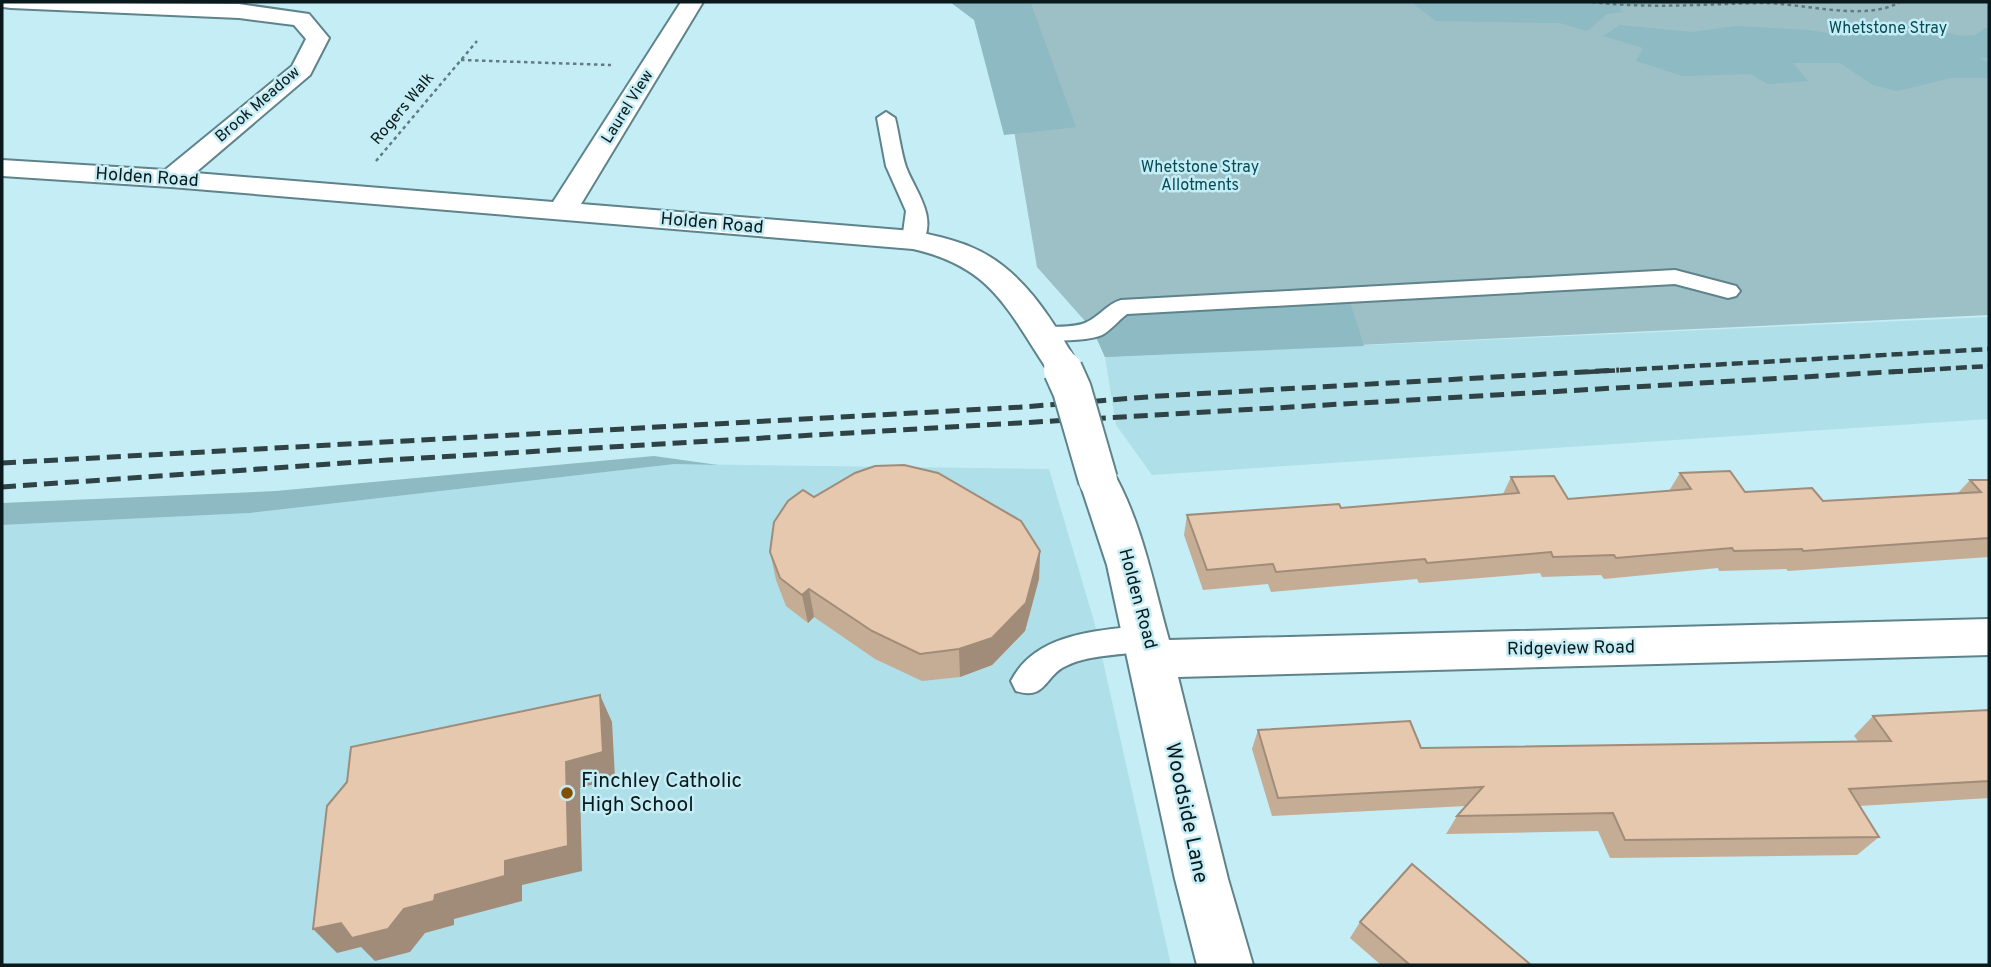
<svg xmlns="http://www.w3.org/2000/svg" width="1991" height="967" font-family="Overpass,sans-serif">
<style>
.built{fill:#afdfe8}
.green{fill:#9dbfc6}
.forest{fill:#8dbac3}
.lines{fill:none;stroke-linecap:round;stroke-linejoin:round}
.lane-casing{stroke:#5e838a;stroke-width:4}
.street-casing{stroke:#5e838a;stroke-width:4}
.path{stroke:#617c80;stroke-width:2.5;stroke-dasharray:3.5 3.5;stroke-linecap:butt}
.lane{fill:#fff;fill-rule:evenodd}
.street{fill:#fff;fill-rule:evenodd}
.rail-far1{stroke:#2f4346;stroke-width:4.5;stroke-dasharray:11 5;stroke-linecap:butt}
.rail{stroke:#2f4346;stroke-width:5;stroke-dasharray:14 7;stroke-linecap:butt}
.street-bridge-far1-casing{stroke:#5e838a;stroke-width:33;stroke-linecap:butt}
.street-bridge-casing{stroke:#5e838a;stroke-width:42;stroke-linecap:butt}
.street-bridge-far1{stroke:#fff;stroke-width:31}
.street-bridge{stroke:#fff;stroke-width:38}
.wall{fill:#c5ac95}
.shaded-wall{fill:#a08c79}
.building{fill:#e5c8ad;stroke:#a08c79;stroke-width:2}
.poi-dot{fill:#864f00;stroke:#c5edf5;stroke-width:2.5}
.labels{text-anchor:middle;dominant-baseline:central;stroke-width:5;stroke-linejoin:round;paint-order:stroke}
.far-park-label{font-size:16px;fill:#054b55;stroke:#c5edf5}
.far-street-label{font-size:16px;fill:#0a191b;stroke:#c5edf5}
.street-label{font-size:18px;fill:#0a191b;stroke:#c5edf5}
.near-poi-label{font-size:21px;fill:#0a191b;stroke:#c5edf5;text-anchor:start}
.near-street-label{font-size:21px;fill:#0a191b;stroke:#c5edf5}
</style>
<rect width="100%" height="100%" fill="#c5edf5"/>
<g class="built">
<path d="M1989 317V419L1152 475 1116 425 1105 357Z"/>
<path d="M675 464 1049 469 1094 621 1171 965H2V525L250 513Z"/>
</g>
<path class="green" d="M982 2H1989V315L1105 357 1093 330 1037 267 1006 83Z"/>
<g class="forest">
<path d="M950 2H1065L1031 4 1076 127 1004 135 974 20Z"/>
<path d="M1411 2H1706L1619 6 1623 12 1607 14 1587 31 1560 23 1436 21Z"/>
<path d="M1620 25 1692 32 1736 26 1808 30 1841 35 1866 27 1922 28 1963 36 1975 35 1989 26V58H1980L1989 63V78H1951L1897 91 1873 85 1840 63H1793L1808 81 1768 84 1750 74 1683 76 1636 61 1643 48 1603 36Z"/>
<path d="M1347 293 1364 346 1105 357 1093 330 1121 307Z"/>
<path d="M654 456 718 465 675 464 250 513 2 525V503L276 491Z"/>
</g>
<g class="lines">
<defs>
<g id="lane">
<path d="M886 112 895 118C899 134 901 152 906 167 915 191 939 218 921 245H905L902 240 906 211 886 166 877 118Z"/>
<path d="M1675 270 1736 286 1740 291 1736 296 1728 298 1675 284 1127 314C1119 320 1111 330 1102 335 1090 341 1048 342 1035 339L1032 334 1035 329C1051 325 1073 329 1087 322 1100 316 1107 304 1121 300Z"/>
<path d="M1147 625 1158 629 1163 638 1158 647C1129 657 1094 652 1066 666 1045 675 1046 701 1016 691L1011 681C1036 632 1099 631 1147 625Z"/>
</g>
<g id="street">
<path d="M2 2 239 4 309 14 329 38 310 75 195 173 553 202 681 2H703L581 204 913 231C932 235 952 239 971 247 1020 267 1051 317 1076 361L1071 369 1059 372 1047 369C1006 307 991 267 913 249L171 187 2 176V160L165 170 292 66 306 39 294 25 239 18 11 8 3 7Z"/>
<path d="M1098 466 1112 470C1142 522 1153 583 1169 640L1989 619V655L1178 677 1228 879 1253 965H1197L1175 879 1107 565 1079 480 1084 470Z"/>
</g>
</defs>
<use href="#lane" class="lane-casing"/>
<use href="#street" class="street-casing"/>
<g class="path">
<path d="M1592 2C1649 9 1705 4 1763 3 1803 3 1865 22 1900 2"/>
<path d="M461 60 611 65"/>
<path d="M376 161 477 41"/>
</g>
<use href="#lane" class="lane"/>
<use href="#street" class="street"/>
<g class="rail-far1">
<path d="M1588 372 1989 349"/>
<path d="M1892 372 1989 366"/>
</g>
<g class="rail">
<path d="M2 463 1023 407 1159 396 1619 370"/>
<path d="M2 487 388 460 1922 370"/>
</g>
<defs>
<path id="street-bridge-far1" d="M1059 361 1064 372"/>
<path id="street-bridge" d="M1063 370 1072 390 1098 480"/>
</defs>
<use href="#street-bridge-far1" class="street-bridge-far1-casing"/>
<use href="#street-bridge" class="street-bridge-casing"/>
<use href="#street-bridge-far1" class="street-bridge-far1"/>
<use href="#street-bridge" class="street-bridge"/>
</g>
<g class="wall">
<path d="M1680 473 1745 492 1823 501 1958 493 1970 480H1989V557L1788 571 1786 569 1719 571 1718 568 1604 579 1601 575 1542 577 1540 573 1419 583 1417 579 1271 592 1268 584 1203 590 1184 535 1187 515 1341 508 1503 494 1511 477 1568 499 1669 491Z"/>
<path d="M814 497 1040 551 1039 579 1025 631 992 665 960 677 922 681 875 659 814 617 808 623 786 606 776 580 770 552Z"/>
<path d="M1989 710V798L1859 806 1879 837 1857 855 1610 858 1598 831 1446 834 1457 816 1466 806 1272 816 1252 749 1258 730 1421 748 1858 741 1854 736 1873 716Z"/>
<path d="M1360 922 1531 965H1381L1350 938Z"/>
</g>
<g class="shaded-wall">
<path d="M1040 551 1039 579 1025 631 992 665 960 677 959 649Z"/>
<path d="M809 589 814 617 808 623 802 595Z"/>
<path d="M600 695 612 722 615 778 580 788 582 871 522 885V901L454 919V925L425 933 410 952 375 961 361 947 337 953 313 929 435 895 505 861 566 762Z"/>
</g>
<g class="building">
<path d="M904 465 938 473 1021 521 1040 551 1026 603 992 638 959 649 920 654 872 631 809 589 802 595 780 578 770 552 774 522 788 501 803 490 814 497 855 473 875 466Z"/>
<path d="M1730 471 1745 492 1812 488 1823 501 1981 492 1970 480H1989V538L1803 551 1802 549 1734 551 1732 548 1616 558 1614 555 1553 557 1551 552 1427 563 1425 559 1276 572 1273 564 1207 570 1187 515 1339 504 1341 508 1519 493 1511 477 1554 476 1568 499 1691 489 1680 473Z"/>
<path d="M600 695 603 752 566 762 568 846 505 861V876L435 895 434 901 404 909 388 929 352 938 341 923 313 929 327 806 347 782 351 747Z"/>
<path d="M1989 710V781L1849 789 1879 837 1625 840 1613 813 1457 816 1483 787 1278 798 1258 730 1410 721 1421 748 1891 741 1873 716Z"/>
<path d="M1412 864 1531 965H1410L1360 922Z"/>
</g>
<circle class="poi-dot" cx="567" cy="793" r="7"/>
<g class="labels">
<g class="far-park-label">
<text x="1888" y="29">Whetstone Stray</text>
<text x="1200" y="168">Whetstone Stray<tspan x="1200" dy="18">Allotments</tspan></text>
</g>
<g class="far-street-label">
<text transform="translate(258 105) rotate(-41)">Brook Meadow</text>
<text transform="translate(628 107) rotate(-58)">Laurel View</text>
<text transform="translate(403 109) rotate(-50)">Rogers Walk</text>
</g>
<g class="street-label">
<text transform="translate(147 178) rotate(4)">Holden Road</text>
<text transform="translate(712 224) rotate(5)">Holden Road</text>
<text transform="translate(1137 599) rotate(75)">Holden Road</text>
<text transform="translate(1571 649) rotate(-1)">Ridgeview Road</text>
</g>
<g class="near-poi-label">
<text x="581" y="781">Finchley Catholic<tspan x="581" dy="24">High School</tspan></text>
</g>
<g class="near-street-label">
<text transform="translate(1186 813) rotate(78)">Woodside Lane</text>
</g>
</g>
<rect width="1991" height="967" fill="none" stroke="#0a191b" stroke-width="7"/>
</svg>
